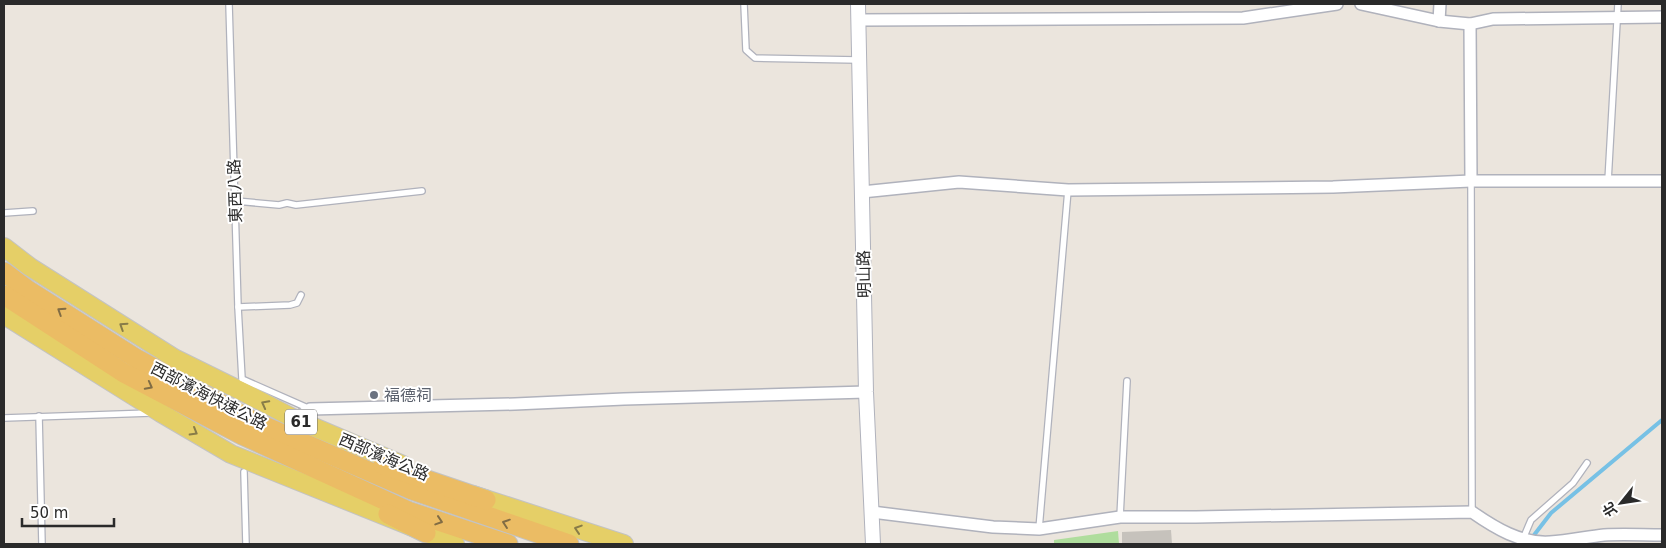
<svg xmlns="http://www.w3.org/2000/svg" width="1666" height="548" font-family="'DejaVu Sans','Noto Sans TC',sans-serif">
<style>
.green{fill:#afdd9d}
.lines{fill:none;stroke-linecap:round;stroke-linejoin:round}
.stream{stroke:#77c1e5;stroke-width:4}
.building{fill:#c6c2bc}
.service-casing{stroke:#b0b2bc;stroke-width:8}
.minor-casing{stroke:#b0b2bc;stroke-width:14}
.tertiary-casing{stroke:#b0b2bc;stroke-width:16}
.primary-casing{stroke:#c3c3c3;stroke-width:20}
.trunk-casing{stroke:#c3c3c3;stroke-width:21}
.service{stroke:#fff;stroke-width:5.5}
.minor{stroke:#fff;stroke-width:11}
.tertiary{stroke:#fff;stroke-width:14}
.primary{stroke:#e5cf67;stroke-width:18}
.trunk{stroke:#ebbc64;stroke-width:19}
.oneway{stroke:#816c44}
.oneway2{stroke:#887c48}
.worship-dot{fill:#6b7280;stroke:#fff;stroke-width:2}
.labels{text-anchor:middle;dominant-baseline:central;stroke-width:4;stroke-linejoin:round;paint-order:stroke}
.shield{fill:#fff;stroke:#6a6a6a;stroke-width:1}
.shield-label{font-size:15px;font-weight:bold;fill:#2a2a2a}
.street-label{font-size:16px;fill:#2a2a2a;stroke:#fff}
.worship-label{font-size:16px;fill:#5b616d;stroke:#fff;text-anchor:start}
</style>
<rect width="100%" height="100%" fill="#ebe5dd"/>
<path class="green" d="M1118 531 1119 544H1054V540Z"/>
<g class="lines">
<path class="stream" d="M1531 539 1551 513 1662 420"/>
</g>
<path class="building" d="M1171 530 1172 544H1122V532Z"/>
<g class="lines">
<defs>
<g id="service">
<path d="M229 4 238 307 242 379 310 409"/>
<path d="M744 4 746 50 755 58 858 60"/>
<path d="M1471 181 1472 512"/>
<path d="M1608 181 1618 4"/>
<path d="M236 201 279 205 287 203 296 205 422 191"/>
<path d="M4 213 33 211"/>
<path d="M238 307 290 305 297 303 301 295"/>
<path d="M39 416 42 544"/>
<path d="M4 418 151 413"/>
<path d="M244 472 246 544"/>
<path d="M1120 517 1127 381"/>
<path d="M1039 529 1068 190"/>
<path d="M1523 539 1531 520 1573 483 1587 463"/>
</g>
<g id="minor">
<path d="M1361 4 1439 21 1470 24 1493 19 1662 17"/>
<path d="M859 20 1243 18 1337 4"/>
<path d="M1439 21 1440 4"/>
<path d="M1470 24 1471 181"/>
<path d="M862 192 959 182 1068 190 1333 187 1471 181H1662"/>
<path d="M295 419 310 409 515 404 624 399 866 392"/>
<path d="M872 512 993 527 1039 529 1120 517H1196L1472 512C1495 528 1521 544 1550 542 1568 541 1586 537 1604 535 1623 534 1643 535 1662 535"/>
</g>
<path id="tertiary" d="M858 4 866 392 873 544"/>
<g id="primary">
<path d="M4 247 30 267 174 358 243 392 295 419 403 465"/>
<path d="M4 315 161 413 231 454 455 544"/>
<path d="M473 495 624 544"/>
</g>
<g id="trunk">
<path d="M4 272 28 290 137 359 255 422 412 490 569 544"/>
<path d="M4 295 124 373 242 435 408 511 508 544"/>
<path d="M383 465 486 500"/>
<path d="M388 514 426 533"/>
</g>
</defs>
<use href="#service" class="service-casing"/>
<use href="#minor" class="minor-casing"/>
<use href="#tertiary" class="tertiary-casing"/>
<use href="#primary" class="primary-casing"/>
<use href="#trunk" class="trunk-casing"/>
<use href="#service" class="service"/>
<use href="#minor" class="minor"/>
<use href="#tertiary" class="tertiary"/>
<use href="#primary" class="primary"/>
<use href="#trunk" class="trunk"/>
</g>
<defs><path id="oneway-chevron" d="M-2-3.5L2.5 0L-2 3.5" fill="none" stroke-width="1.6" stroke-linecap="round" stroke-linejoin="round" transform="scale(1.25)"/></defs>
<g class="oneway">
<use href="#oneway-chevron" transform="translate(61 311) rotate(-147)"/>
<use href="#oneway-chevron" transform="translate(149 386) rotate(28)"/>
<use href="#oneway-chevron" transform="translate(439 521) rotate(18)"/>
<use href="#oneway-chevron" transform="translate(506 523) rotate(-161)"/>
</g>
<g class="oneway2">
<use href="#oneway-chevron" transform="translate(123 326) rotate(-147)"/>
<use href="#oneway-chevron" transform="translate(265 404) rotate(-152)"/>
<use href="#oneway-chevron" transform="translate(194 432) rotate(30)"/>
<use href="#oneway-chevron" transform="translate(578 529) rotate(-162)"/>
</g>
<circle class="worship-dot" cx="374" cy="395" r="5"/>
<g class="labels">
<rect class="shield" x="285" y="409.5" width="32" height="25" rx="4"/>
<g class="shield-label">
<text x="301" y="422">61</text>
</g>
<g class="street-label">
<text transform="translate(235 191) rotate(-92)">東西八路</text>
<text transform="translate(864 274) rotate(-91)">明山路</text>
<text transform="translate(209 396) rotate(27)">西部濱海快速公路</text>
<text transform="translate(384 457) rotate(23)">西部濱海公路</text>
</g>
<g class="worship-label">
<text x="384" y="395">福德祠</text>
</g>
</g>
<rect width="1666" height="548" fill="none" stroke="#2a2a2a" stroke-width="10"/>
<g transform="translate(1621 503) rotate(240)" stroke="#ffffff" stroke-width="4" paint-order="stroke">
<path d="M0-4L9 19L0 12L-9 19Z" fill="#2a2a2a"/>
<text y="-8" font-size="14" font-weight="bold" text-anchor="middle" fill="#2a2a2a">北</text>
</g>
<path d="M22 518v8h92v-8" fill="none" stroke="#2a2a2a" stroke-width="2.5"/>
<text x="30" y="518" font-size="15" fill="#2a2a2a" stroke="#ffffff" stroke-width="4" paint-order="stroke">50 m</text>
</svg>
